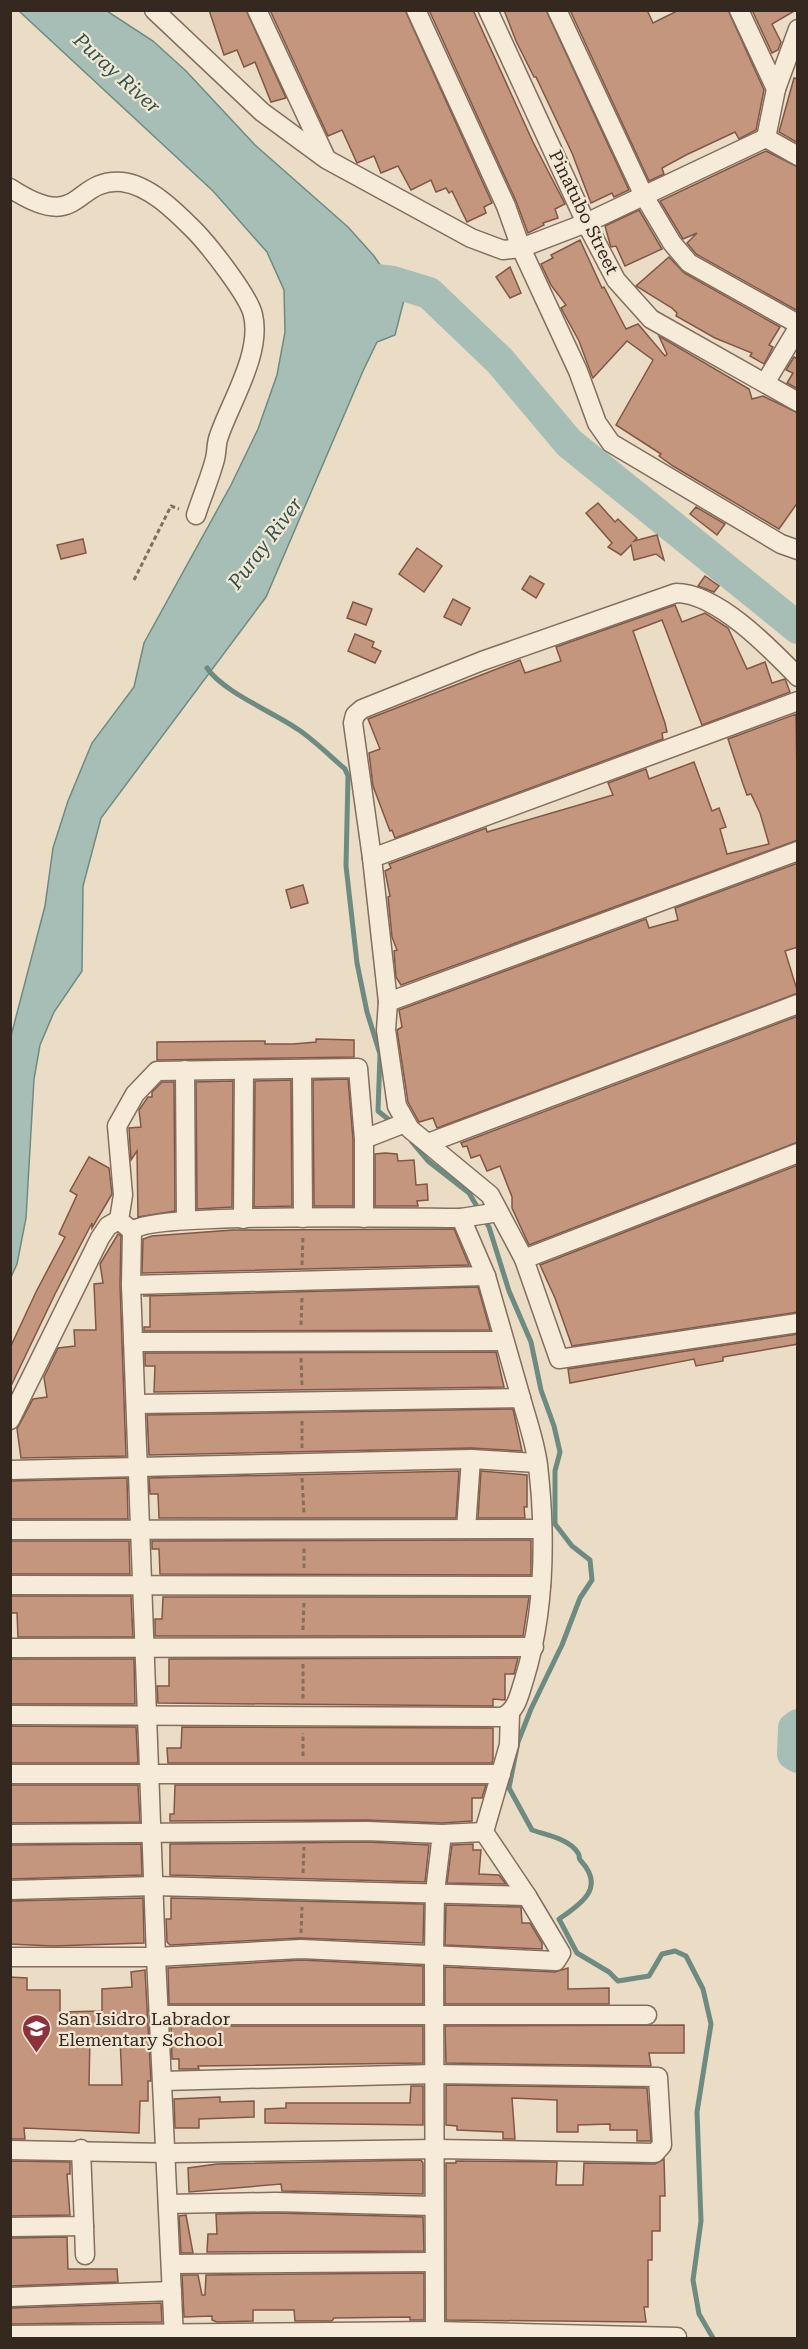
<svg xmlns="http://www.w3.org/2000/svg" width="808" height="2349" font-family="'Roboto Serif',serif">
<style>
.water{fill:#a6beb5;stroke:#6e8b82;stroke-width:1.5}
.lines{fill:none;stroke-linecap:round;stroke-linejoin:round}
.stream{stroke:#6e8b82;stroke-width:5}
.river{stroke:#a6beb5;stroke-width:32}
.building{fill:#c5967e;stroke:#815745;stroke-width:1.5;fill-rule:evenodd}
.minor-casing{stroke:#846e5d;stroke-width:21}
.path{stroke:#846e5d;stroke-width:3;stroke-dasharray:4.5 3;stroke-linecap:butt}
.minor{stroke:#f6ead8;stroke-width:18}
.labels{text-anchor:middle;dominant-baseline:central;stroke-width:4.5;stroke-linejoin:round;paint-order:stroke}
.street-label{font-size:18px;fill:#35281f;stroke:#f2e7d4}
.poi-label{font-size:18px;fill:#35281f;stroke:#f2e7d4;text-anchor:start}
.water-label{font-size:20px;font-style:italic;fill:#30544e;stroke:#f2e7d4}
</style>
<rect width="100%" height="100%" fill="#eadcc5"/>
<path class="water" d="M19 11H107L153 41 186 71 255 145 348 227 374 256 404 300 395 335 377 342 363 371 266 597 101 818 83 886 82 971 54 1012 40 1045 34 1079 26 1218 17 1264 11 1277V1036L45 906 53 848 68 801 92 743 134 687 144 643 231 485 258 429 277 375 285 332 284 290 267 252 213 191Z"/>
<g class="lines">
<g class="stream">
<path d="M207 668C223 692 275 713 299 730 315 741 330 756 345 769L348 776 346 866 357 963 367 1012 380 1054 378 1111 393 1123"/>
<path d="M412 1142 428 1161 469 1193 489 1227 509 1291 531 1342 541 1390 554 1426 560 1452 555 1471V1524L572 1546 590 1560 592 1580 580 1598 562 1645 531 1709 518 1742 509 1788 532 1830C546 1835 570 1839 578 1853 582 1860 576 1855 581 1861 605 1887 583 1903 559 1919L577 1953 609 1972 618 1981 649 1976 662 1954 675 1951 686 1956 703 1989 711 2024 697 2112 701 2221 693 2280 699 2314 713 2338"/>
</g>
<g class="river">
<path d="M361 278 393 282 429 293 500 361 569 443 798 628"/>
<path d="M798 1725 794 1728 793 1754 798 1757"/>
</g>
</g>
<g class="building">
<path d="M209 10H246L286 98 271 102 255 62 244 67 237 50 224 55Z"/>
<path d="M270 10H405L492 203 484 207 486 213 467 222 452 191 449 193 446 188 436 192 431 180 411 190 398 166 381 173 374 156 357 163 342 130 328 136Z"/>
<path d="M429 10H473L533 142 565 204 555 209 558 218 543 223 544 225 528 233 516 201Z"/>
<path d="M504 10H546L629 190 614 197 612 193 591 203 572 153 536 77H534L516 41Z"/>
<path d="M570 10H647L653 23 679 10H728L764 90 756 130 739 139 735 132 686 155 662 168 664 174 649 181Z"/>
<path d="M752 10H796L772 24 781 42 778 50 772 53Z"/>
<path d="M794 78 798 79V143L779 132Z"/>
<path d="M766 151 798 167V311L696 254 687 243 697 233 683 239 660 201Z"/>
<path d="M639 210 662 249 625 266 616 246 611 247 610 244 605 226Z"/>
<path d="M580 240 602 288 604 287 626 329 638 324 665 356 667 354 659 336 749 389 752 399 763 396 798 413V502L779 529 673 466 659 456 661 454 616 425 653 360 627 341 593 378 592 376 579 341 561 308 566 305 551 285 541 264 553 258 551 255Z"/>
<path d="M669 257 684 273 780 327 769 345 773 347 764 364 750 356 752 353 715 338 676 316 677 313 672 308 636 286Z"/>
<path d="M510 267 521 293 510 298 496 277Z"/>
<path d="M794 357 798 359V389L787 383 793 373 786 370Z"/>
<path d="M598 503 615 522 618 519 637 538 634 541 657 535 664 560 656 554 634 560 631 545 621 555 608 547 612 543 586 513Z"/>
<path d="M696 507 725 524 717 535 690 514Z"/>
<path d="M83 539 86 553 61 559 57 545Z"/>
<path d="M417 548 442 566 424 592 399 574Z"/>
<path d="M530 576 544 584 536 598 522 589Z"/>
<path d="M705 576 719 586 714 592 698 586Z"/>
<path d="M453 599 470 608 461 625 444 617Z"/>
<path d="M353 602 372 609 366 625 347 618Z"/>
<path d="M675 605 682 622 705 613 728 628 747 669 765 662 772 683 785 679 790 692 702 725 662 620 633 631 665 723 667 732 662 733 663 739 395 838 392 830 390 831 373 786 369 753 380 749 368 719 520 660 525 673 561 661 556 647Z"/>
<path d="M355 634 374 642 372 647 381 651 375 663 348 651Z"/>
<path d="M796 714 798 840 401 985 396 977 394 951 397 950 392 937 388 897 390 896 385 871 391 868 389 864 486 828 487 832 613 795 608 783 646 769 649 779 694 762 712 811 719 808 726 827 720 829 727 854 769 844 760 813 751 794 747 795 743 784 728 739Z"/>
<path d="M798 863V947L785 951 798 993 437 1128 433 1118 419 1122 408 1102 397 1030 402 1027 399 1010 646 919 649 928 678 920 675 908Z"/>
<path d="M303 885 308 903 291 908 286 890Z"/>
<path d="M798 1016V1142L529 1245 512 1208V1197L500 1166 487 1171 480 1155 471 1158 467 1146 463 1147 461 1143Z"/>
<path d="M316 1039 354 1040V1057L157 1060V1042L265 1041V1044H293L316 1042Z"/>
<path d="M348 1079 353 1139V1206H314L313 1080Z"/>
<path d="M291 1080 292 1206 254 1207 255 1081Z"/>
<path d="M233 1081 232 1207 197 1209 196 1082Z"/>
<path d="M162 1082H174L175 1211 138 1217 137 1151 131 1160 129 1128 141 1127 139 1110 148 1097H152V1092Z"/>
<path d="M385 1153 397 1154 398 1161 414 1160 416 1185 427 1184 428 1200 417 1201 418 1206H375V1154Z"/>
<path d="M89 1157 109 1168 112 1194 92 1228V1223L55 1294 10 1388V1348L36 1292 65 1237 59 1234 77 1195 70 1191Z"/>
<path d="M798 1165V1312L572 1346 555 1298 540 1265Z"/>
<path d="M454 1229 469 1265 142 1273 143 1239 152 1236 233 1230Z"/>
<path d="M118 1234 121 1236 120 1285 126 1456 21 1458 17 1429 33 1399 47 1397 44 1377 58 1348 75 1346 74 1330H96L94 1284 103 1283 100 1264Z"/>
<path d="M478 1287 490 1330 144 1331V1327H150V1296H143Z"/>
<path d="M798 1334V1344L723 1357V1361L696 1366 694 1359 570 1383 568 1369Z"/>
<path d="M496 1352 504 1387 154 1392 155 1366H145V1353Z"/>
<path d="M513 1409 522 1451 471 1448 149 1455 147 1415Z"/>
<path d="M459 1471 456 1518H159L158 1494H150L149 1478Z"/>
<path d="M481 1471 527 1475V1507H524L525 1518H478Z"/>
<path d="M127 1478 128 1519H10V1481Z"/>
<path d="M531 1540V1575L160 1574 159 1549H152V1541Z"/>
<path d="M10 1541H129L130 1574H10Z"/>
<path d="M10 1596H131L133 1637H18L17 1613H10Z"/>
<path d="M163 1597H529L523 1636H155V1619H162Z"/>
<path d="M518 1658 514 1674H505V1700L493 1699V1706L158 1703 157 1686H169V1659Z"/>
<path d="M10 1659H134L135 1704H10Z"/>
<path d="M10 1726 136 1727 138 1763H10Z"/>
<path d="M182 1727 493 1728V1759L492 1763H168L167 1748H181Z"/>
<path d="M10 1785H138L140 1822 10 1823Z"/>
<path d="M175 1785H486L482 1798H472V1821L442 1823 367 1820 170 1821V1814H174Z"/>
<path d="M367 1842 429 1845 425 1882 170 1875V1844Z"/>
<path d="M141 1844 142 1875 10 1879V1845Z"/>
<path d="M473 1844V1850H481L479 1874 499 1875 506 1884 447 1883 452 1845Z"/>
<path d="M143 1898 144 1943 53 1946 10 1944V1901Z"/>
<path d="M171 1898 424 1904 423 1943 300 1938 170 1945 167 1942 166 1919H171Z"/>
<path d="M446 1905 521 1907 522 1923H530L542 1943V1949L445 1945Z"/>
<path d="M301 1960 423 1966V2004H169L168 1968Z"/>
<path d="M445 1967 555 1972 568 1968V1989L609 1988V2004H445Z"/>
<path d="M145 1970 151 2081H148V2101H140L139 2133 24 2128 25 2139H10V1977L27 1978V1990H60V2012L102 2011V1989L132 1987 131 1972ZM90 2037H120L122 2085H89Z"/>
<path d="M684 2025V2053H649L651 2066 446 2063 445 2026Z"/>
<path d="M171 2026H423V2063L198 2066 199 2069H179V2059H172Z"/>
<path d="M446 2085 647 2088 651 2141H637V2130H610V2124L578 2125V2132H557V2100L512 2098 515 2139H503V2132L457 2130V2126L446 2125Z"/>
<path d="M411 2086H423V2125L265 2123V2109L286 2108V2103H410Z"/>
<path d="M220 2097V2102L254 2101V2117L199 2119V2128H175L174 2099Z"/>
<path d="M664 2159 665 2196H660V2231H652V2260H648V2307H644L646 2322 446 2320V2163H456V2161L557 2162 556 2185H583L584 2163 655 2164Z"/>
<path d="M421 2160 423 2163V2194L282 2191 281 2184 189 2192 188 2168 217 2164Z"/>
<path d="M10 2161 70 2162V2174H67L70 2215 10 2216Z"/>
<path d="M275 2213 423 2217 424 2251 207 2252 208 2234H217L216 2214Z"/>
<path d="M186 2215 193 2253H181L179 2216Z"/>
<path d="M67 2237 68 2269H117L118 2282 10 2286V2238Z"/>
<path d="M424 2273V2320H410V2317L334 2318 332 2321H295L294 2310H253V2321L217 2322 212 2320V2316L184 2317 182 2275H198L202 2295H205L206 2275Z"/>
<path d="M161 2303 162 2322 10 2324V2308Z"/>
</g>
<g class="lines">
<defs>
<g id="minor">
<path d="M154 10 262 112 326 159 471 238 503 250 521 248 586 223 766 138"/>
<path d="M257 10 325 156"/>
<path d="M416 10 506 206 521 248 578 371 597 423 611 443 781 544 798 550"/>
<path d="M488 10 586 223 616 280 651 319 798 402"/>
<path d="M557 10 644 196 672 243 689 263 798 324"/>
<path d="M739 10 776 89"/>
<path d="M798 29 776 89 766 138 798 156"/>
<path d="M10 188C82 235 72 178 122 182 149 185 175 211 193 229 208 244 249 296 253 315 262 353 231 401 219 436 216 443 217 451 215 459 210 478 202 496 196 515"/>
<path d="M765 383 798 328"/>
<path d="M798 677C770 648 717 593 676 593L482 661 362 709 355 715 353 723 372 858 388 1002 386 1030 397 1106 410 1129 490 1195 524 1259 559 1359 798 1323"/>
<path d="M372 858 798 701"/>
<path d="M388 1002 798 851"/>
<path d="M302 1069 303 1218"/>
<path d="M185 1070 186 1219"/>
<path d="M364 1139 405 1123"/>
<path d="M428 1143 798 1004"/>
<path d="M461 1218 486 1276 521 1398"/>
<path d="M243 1219 244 1070"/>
<path d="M132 1231 131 1285 156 1957 174 2338"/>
<path d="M132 1231 119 1220 123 1195 117 1126 135 1094 157 1071 358 1068 364 1139V1218"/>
<path d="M132 1231C150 1212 418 1218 461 1218L499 1212"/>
<path d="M524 1259 798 1153"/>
<path d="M131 1285 486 1276"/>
<path d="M133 1342 503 1341"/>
<path d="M10 1420 100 1238 108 1226 119 1220"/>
<path d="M10 1470 471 1459 537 1463"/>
<path d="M466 1529 471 1459"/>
<path d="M10 1530 541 1529"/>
<path d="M10 1585 541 1586"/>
<path d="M10 1648 534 1647"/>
<path d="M10 1715 502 1717C517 1711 519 1695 524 1680 545 1612 546 1536 538 1465 535 1442 527 1420 521 1398L136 1404"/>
<path d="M10 1774H501"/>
<path d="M10 1834 367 1831 442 1834 435 1892 434 1954 435 2331"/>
<path d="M442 1834 484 1832"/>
<path d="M10 1890 155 1886 527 1896"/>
<path d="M10 1957H156L301 1949 556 1961 561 1953 527 1896 484 1832 509 1745 510 1714"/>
<path d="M160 2015H647"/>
<path d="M10 2150 167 2153 436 2149 655 2153 662 2145 658 2077 434 2074 163 2081"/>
<path d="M168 2204 275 2202 434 2206"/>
<path d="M84 2226 85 2255"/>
<path d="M10 2227 84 2226 81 2149"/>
<path d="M171 2264 434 2262"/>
<path d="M10 2297 172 2291"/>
<path d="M10 2335 435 2331 677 2337"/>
</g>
</defs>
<use href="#minor" class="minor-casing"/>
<g class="path">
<path d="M134 580 171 506 179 509"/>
<path d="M302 1265 303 1235"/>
<path d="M301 1325 302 1298"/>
<path d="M301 1358 302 1385"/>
<path d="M302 1448V1418"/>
<path d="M302 1478 304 1514"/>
<path d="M304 1568V1547"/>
<path d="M303 1630 304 1601"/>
<path d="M303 1664V1699"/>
<path d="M303 1756V1733"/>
<path d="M303 1873 304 1847"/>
<path d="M301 1933 302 1907"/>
</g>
<use href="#minor" class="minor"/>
</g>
<defs>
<symbol id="school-pin" viewBox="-11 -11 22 30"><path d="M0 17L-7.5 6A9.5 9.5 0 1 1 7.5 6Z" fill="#8d323a" stroke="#f2e7d4"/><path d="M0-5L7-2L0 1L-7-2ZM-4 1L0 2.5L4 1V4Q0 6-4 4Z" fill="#fff"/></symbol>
</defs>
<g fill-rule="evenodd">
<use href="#school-pin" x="20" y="2012" width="33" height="45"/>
</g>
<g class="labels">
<g class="street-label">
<text transform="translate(584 212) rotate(64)">Pinatubo Street</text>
</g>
<g class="poi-label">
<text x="58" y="2018">San Isidro Labrador<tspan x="58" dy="21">Elementary School</tspan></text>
</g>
<g class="water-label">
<text transform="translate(117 73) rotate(42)">Puray River</text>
<text transform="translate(265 543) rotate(-53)">Puray River</text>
</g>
</g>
<rect width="808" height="2349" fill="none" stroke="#35281f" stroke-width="24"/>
</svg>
